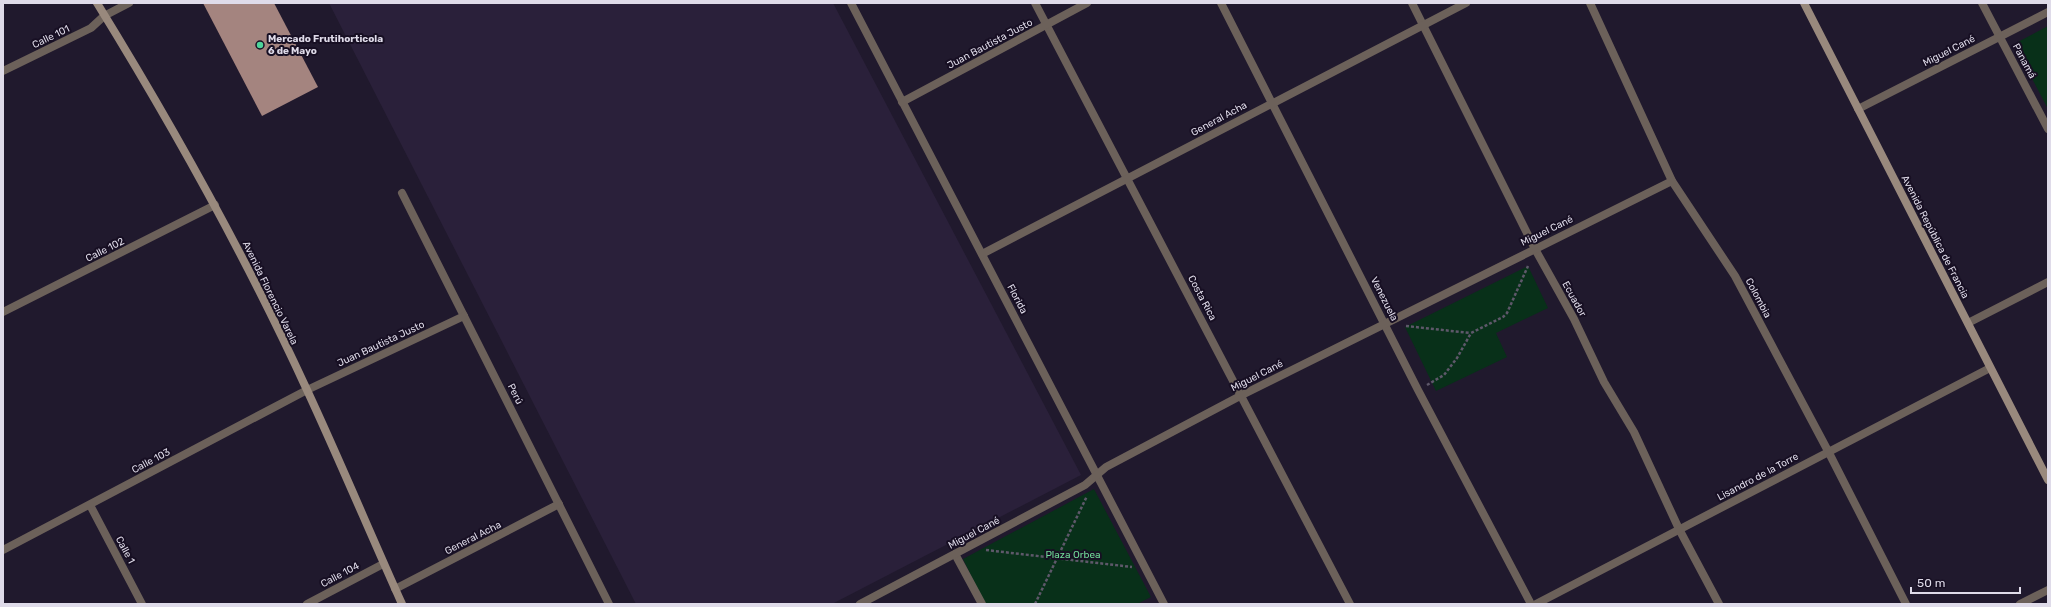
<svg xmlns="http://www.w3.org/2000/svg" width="2051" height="607" font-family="Rubik,sans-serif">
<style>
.built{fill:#2a203a}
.green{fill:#083019}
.building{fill:#a4847f}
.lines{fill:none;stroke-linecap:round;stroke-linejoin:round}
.path{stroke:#5e586a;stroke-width:2.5;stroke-dasharray:3 2;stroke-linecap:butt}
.street{stroke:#6c615a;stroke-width:8}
.secondary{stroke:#99897d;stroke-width:8}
.poi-dot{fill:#4dd39a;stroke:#170f23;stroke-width:1.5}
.labels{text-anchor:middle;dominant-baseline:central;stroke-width:4;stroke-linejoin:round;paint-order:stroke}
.street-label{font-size:10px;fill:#dfdbe9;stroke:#170f23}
.poi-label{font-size:10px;font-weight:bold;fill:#dfdbe9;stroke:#170f23;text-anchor:start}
.park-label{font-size:10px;fill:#70db97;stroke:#170f23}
</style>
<rect width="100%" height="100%" fill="#20192d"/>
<path class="built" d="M329 3H833L1081 475 832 604H636Z"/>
<g class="green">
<path d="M2048 26V109L2014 44Z"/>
<path d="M1528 266 1548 308 1496 333 1507 357 1436 391 1405 327Z"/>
<path d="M1094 489 1151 597 1137 604H985L963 559Z"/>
</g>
<path class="building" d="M203 3H274L318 87 262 116Z"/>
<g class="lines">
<g class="path">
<path d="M1406 326 1470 333"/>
<path d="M1427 385 1444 375 1457 358 1471 333 1503 317 1507 313 1528 266"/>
<path d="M986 550 1132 567"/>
<path d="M1035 604 1087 496"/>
</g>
<g class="street">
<path d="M851 3 1164 604"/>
<path d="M1035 3 1350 604"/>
<path d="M1221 3 1418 390 1531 604"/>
<path d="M1412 3 1535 249 1574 319 1604 382 1634 432 1679 529 1719 604"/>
<path d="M1590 3 1672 181 1735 276 1828 451 1906 604"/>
<path d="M1982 3 2048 129"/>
<path d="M3 71 91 28 104 16 129 3"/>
<path d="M902 102 1087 3"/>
<path d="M1858 109 2048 12"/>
<path d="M402 193 609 604"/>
<path d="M982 254 1466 3"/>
<path d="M3 312 215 205"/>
<path d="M1968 323 2048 282"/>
<path d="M90 505 142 604"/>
<path d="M3 550 307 390 464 316"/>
<path d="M955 554 982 604"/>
<path d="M395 589 559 504"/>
<path d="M307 604 383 564"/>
<path d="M860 604 1085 485 1106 467 1242 395 1672 181"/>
<path d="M1536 604 1990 368"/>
<path d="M2020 604 2048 590"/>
</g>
<g class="secondary">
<path d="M97 3C174 128 246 257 307 390 340 461 370 533 402 604"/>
<path d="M1804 3 2048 480"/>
</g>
</g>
<circle class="poi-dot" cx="260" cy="45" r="4"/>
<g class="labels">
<g class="street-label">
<text transform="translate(51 37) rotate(-26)">Calle 101</text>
<text transform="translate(990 44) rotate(-28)">Juan Bautista Justo</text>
<text transform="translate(1949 51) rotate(-27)">Miguel Cané</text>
<text transform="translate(2024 61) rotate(62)">Panamá</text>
<text transform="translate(1219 119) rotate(-28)">General Acha</text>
<text transform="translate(1547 231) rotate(-26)">Miguel Cané</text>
<text transform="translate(1935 237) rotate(63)">Avenida República de Francia</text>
<text transform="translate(105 250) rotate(-27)">Calle 102</text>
<text transform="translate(270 293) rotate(64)">Avenida Florencio Varela</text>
<text transform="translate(1202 298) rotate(62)">Costa Rica</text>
<text transform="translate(1758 298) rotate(62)">Colombia</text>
<text transform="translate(1017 299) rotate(62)">Florida</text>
<text transform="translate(1384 299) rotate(63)">Venezuela</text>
<text transform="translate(1574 299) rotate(61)">Ecuador</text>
<text transform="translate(381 344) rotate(-25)">Juan Bautista Justo</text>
<text transform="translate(1257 376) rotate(-27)">Miguel Cané</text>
<text transform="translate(515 394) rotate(63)">Perú</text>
<text transform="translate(151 461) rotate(-28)">Calle 103</text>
<text transform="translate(1758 477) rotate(-28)">Lisandro de la Torre</text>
<text transform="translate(974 533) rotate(-28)">Miguel Cané</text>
<text transform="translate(473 538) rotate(-27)">General Acha</text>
<text transform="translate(125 550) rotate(62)">Calle 1</text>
<text transform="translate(340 575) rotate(-28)">Calle 104</text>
</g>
<g class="poi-label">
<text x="268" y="39">Mercado Frutihorticola<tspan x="268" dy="12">6 de Mayo</tspan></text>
</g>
<g class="park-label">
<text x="1073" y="555">Plaza Orbea</text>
</g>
</g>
<rect width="2051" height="607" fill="none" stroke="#dfdbe9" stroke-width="8"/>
<path d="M1911 587v6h109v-6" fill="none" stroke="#dfdbe9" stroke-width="2"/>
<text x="1917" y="587" font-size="12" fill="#dfdbe9" stroke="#170f23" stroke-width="3" paint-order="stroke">50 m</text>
</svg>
